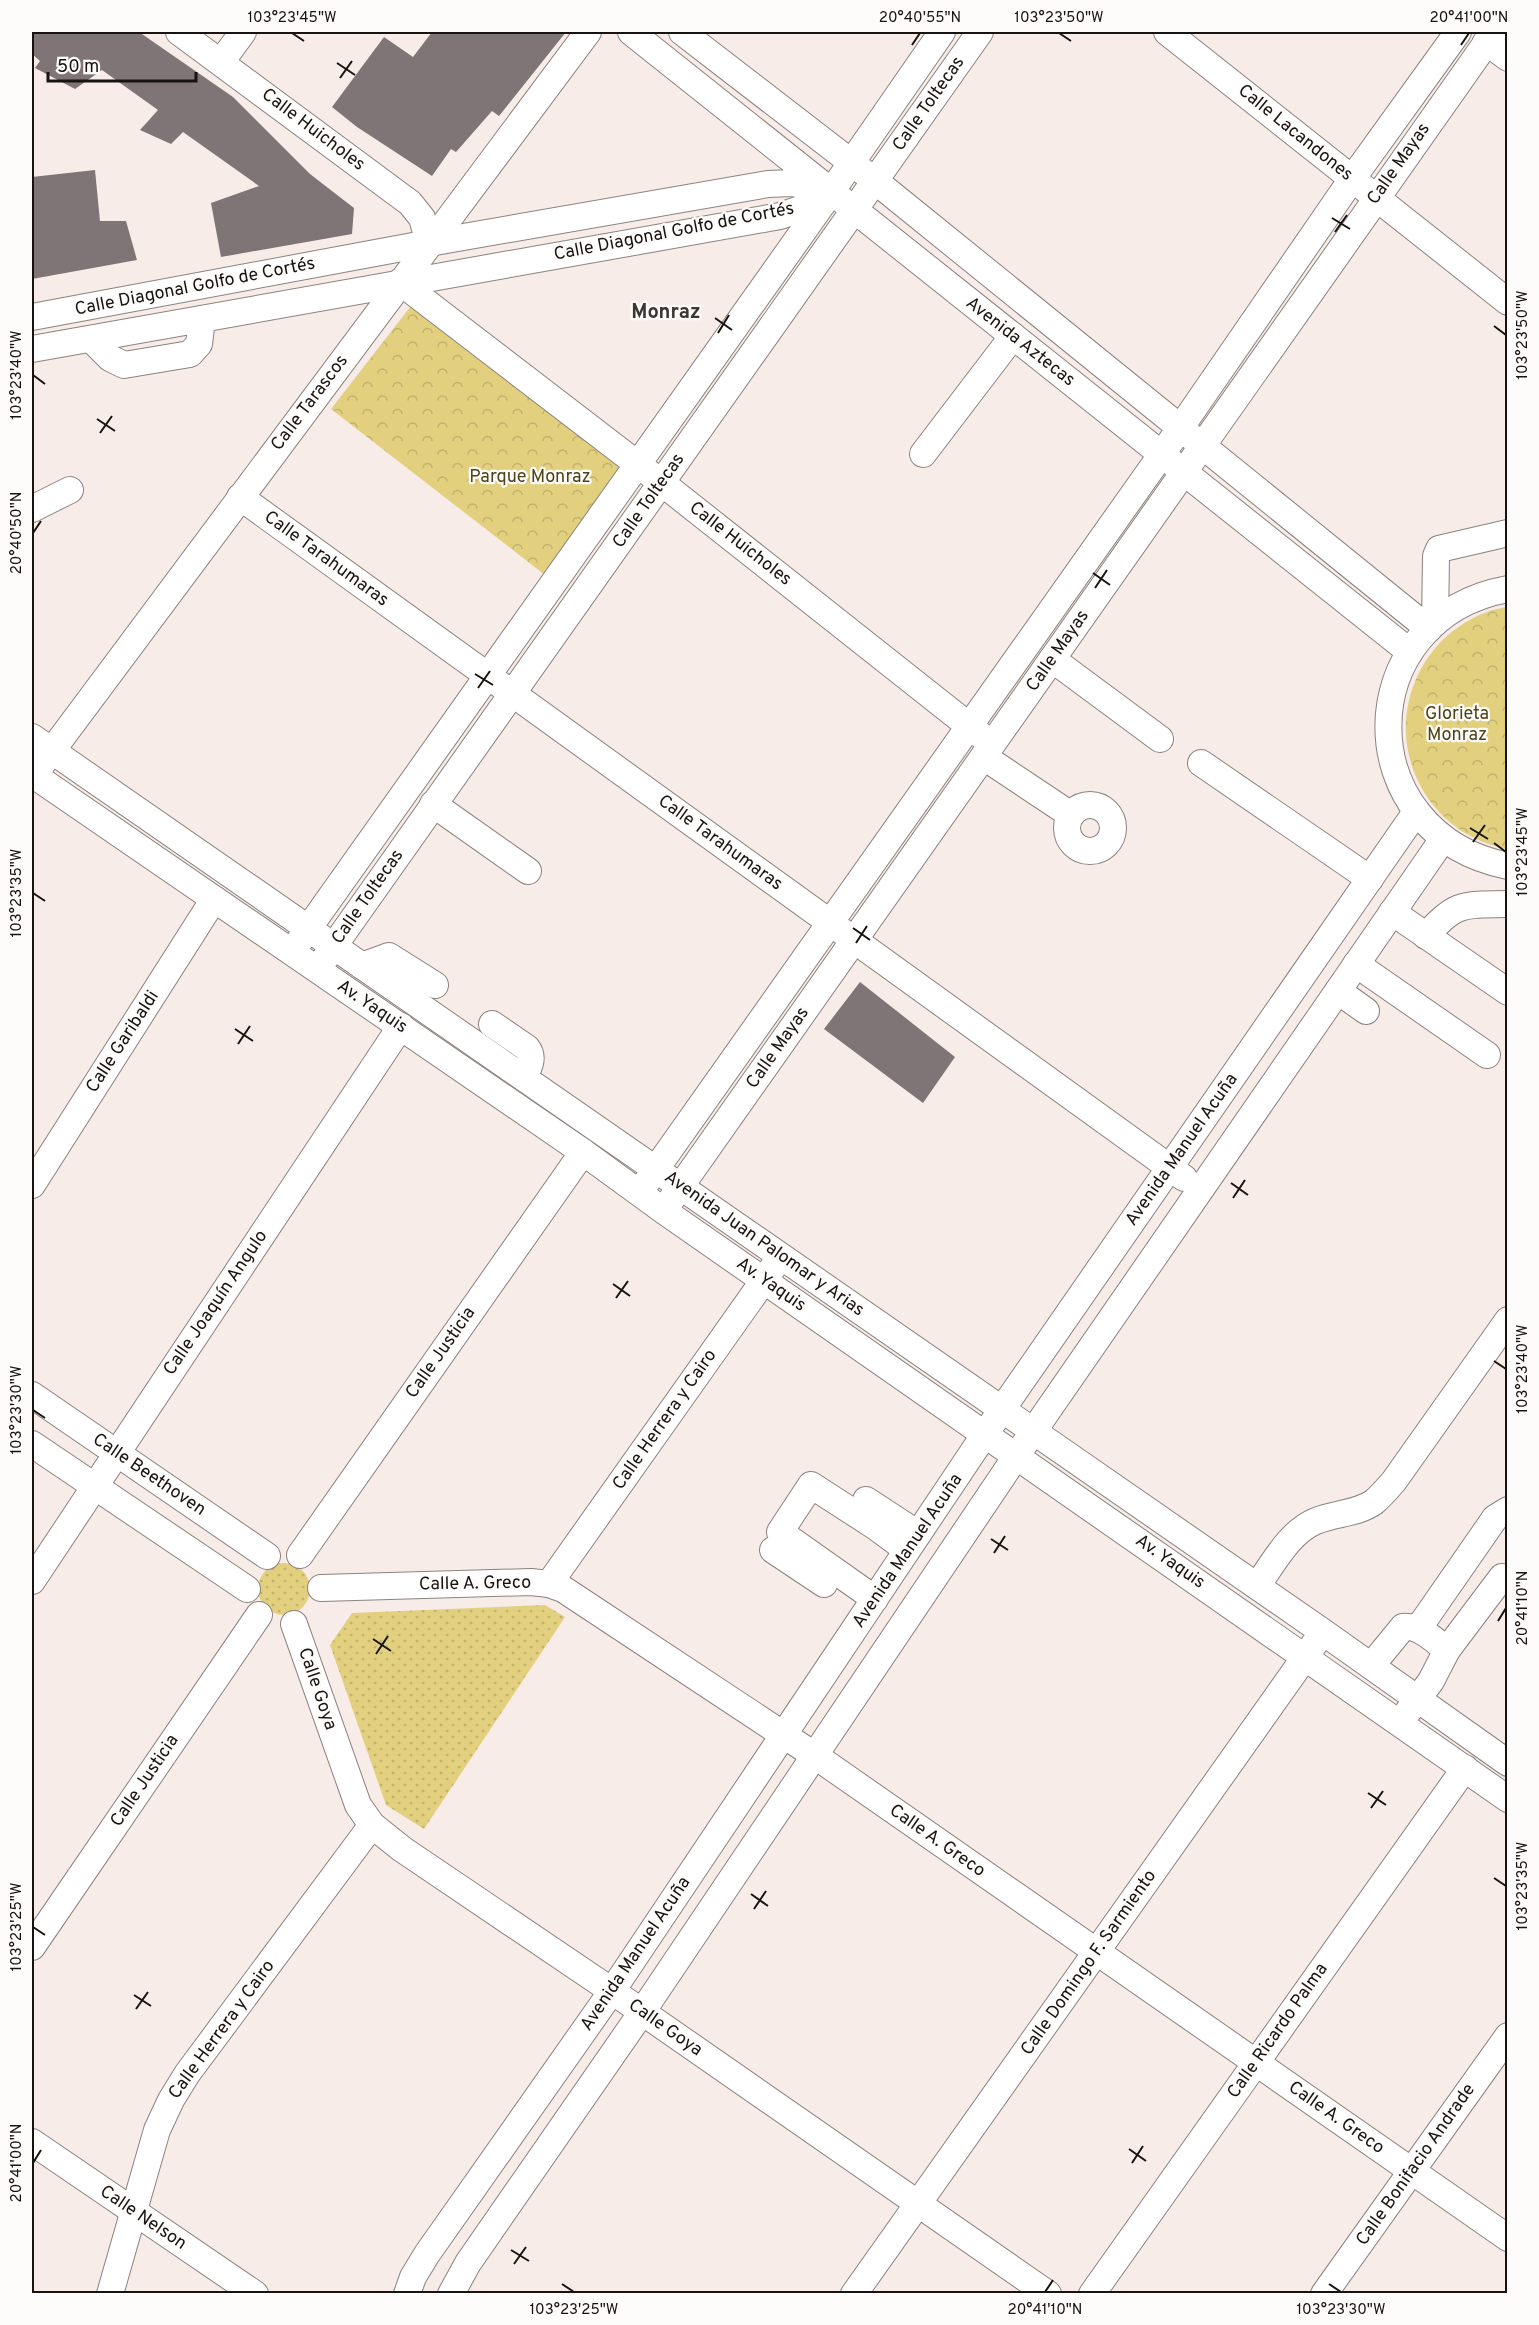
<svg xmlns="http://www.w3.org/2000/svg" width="1539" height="2325" font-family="Overpass,sans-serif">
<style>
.grass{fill:url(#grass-dots)}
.park{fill:url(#park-crowns)}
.building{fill:#7f7576}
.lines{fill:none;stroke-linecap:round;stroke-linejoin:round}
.minor-casing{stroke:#8c827e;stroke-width:28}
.minor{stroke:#fff;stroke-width:26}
.ticks{fill:none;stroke:#161311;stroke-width:2}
.labels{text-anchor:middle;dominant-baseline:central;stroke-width:4.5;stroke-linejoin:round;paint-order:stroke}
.street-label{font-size:18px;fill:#161311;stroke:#fefbfb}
.park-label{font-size:18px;fill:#4c4318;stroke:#fefbfb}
.neighbourhood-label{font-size:20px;font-weight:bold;fill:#3d3532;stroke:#fefbfb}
.neatline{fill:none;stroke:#161311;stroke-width:2}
.ticks-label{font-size:15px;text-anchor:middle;fill:#161311}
</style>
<defs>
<pattern id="grass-dots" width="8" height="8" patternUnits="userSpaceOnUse" patternTransform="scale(1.5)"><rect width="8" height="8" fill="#e2d07f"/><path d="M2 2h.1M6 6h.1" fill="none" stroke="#c1b26d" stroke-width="1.8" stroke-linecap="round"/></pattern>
<pattern id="park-crowns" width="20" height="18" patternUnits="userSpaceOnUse" patternTransform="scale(1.5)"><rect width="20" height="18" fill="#e2d07f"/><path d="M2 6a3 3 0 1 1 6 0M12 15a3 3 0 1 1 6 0" fill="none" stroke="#c1b26d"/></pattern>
</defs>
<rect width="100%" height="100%" fill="#f7ece8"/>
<g class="grass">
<circle cx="284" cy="1589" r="26"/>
<path d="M545 1605 565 1617 424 1829 386 1805 330 1645 352 1613Z"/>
</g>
<g class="park">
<path d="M414 302 628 467 545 575 331 409Z"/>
<path d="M1507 607V849C1413 831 1373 720 1437 646 1455 626 1480 611 1507 607Z"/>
</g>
<g class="building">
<path d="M32 32H139L233 97 310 174 354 208 352 234 221 257 211 203 259 186 183 132 171 144 140 130 158 110 102 70 75 89 35 68 40 61 32 54Z"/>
<path d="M432 32H566L499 116 492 111 456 152 451 149 432 176 357 127 332 107 384 37 413 57Z"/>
<path d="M95 170 100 221H126L137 260 32 279V177Z"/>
<path d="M860 982 955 1057 923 1103 824 1029Z"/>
</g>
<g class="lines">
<defs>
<g id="minor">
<path d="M179 32 410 203 422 218 429 243"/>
<path d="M631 32 1410 652"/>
<path d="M682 32 874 180 1429 629"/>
<path d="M1167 32 1508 302"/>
<path d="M1486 42 1508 58"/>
<path d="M221 62 243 32"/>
<path d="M400 282 662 483 983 737"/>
<path d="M32 317 429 243 768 184 793 183 825 190"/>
<path d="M91 339 110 358 124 365 190 354 199 344 202 319"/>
<path d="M32 349 780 216 803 208 826 195"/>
<path d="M923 454 1013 336"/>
<path d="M240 497 1184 1178"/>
<path d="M32 509 70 490"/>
<path d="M1508 589C1349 618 1348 834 1508 866"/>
<path d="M1435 623 1436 556 1439 549 1508 533"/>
<path d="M1052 659 1160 739"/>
<path d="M32 737 1323 1632 1508 1763"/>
<path d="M984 757 1071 815"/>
<path d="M1201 763 1370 879"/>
<path d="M42 764 588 32"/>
<path d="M32 774 583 1152 664 1211 1508 1799"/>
<path d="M433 804 528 871"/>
<circle cx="1090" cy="828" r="23"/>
<path d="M1392 912 1508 992"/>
<path d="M1426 936C1456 901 1464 905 1508 904"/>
<path d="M298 943 831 192 942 32"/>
<path d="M324 960 980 32"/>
<path d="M1356 964 1487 1055"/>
<path d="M362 966 389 956 435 985"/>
<path d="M1338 991 1366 1011"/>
<path d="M492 1024 527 1048C535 1058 528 1068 524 1078"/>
<path d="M646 1183 1181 427 1352 179 1458 32"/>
<path d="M32 1185 214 899"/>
<path d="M671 1200 1494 32"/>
<path d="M32 1395 267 1556"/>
<path d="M32 1444 247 1589"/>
<path d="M866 1500 918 1534"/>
<path d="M773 1550 824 1584"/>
<path d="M300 1555 583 1152"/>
<path d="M32 1581 401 1026"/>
<path d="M549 1584 774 1266"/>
<path d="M1257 1586C1273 1564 1289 1532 1316 1521 1335 1513 1357 1514 1374 1502 1381 1496 1388 1488 1394 1481L1508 1320"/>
<path d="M321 1588 531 1582 549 1584 563 1589 814 1755 1508 2238"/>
<path d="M875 1599 780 1532 811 1485 876 1527 907 1550"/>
<path d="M294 1624 358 1805 372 1825 402 1849 612 1991 1048 2294"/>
<path d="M1418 1629 1495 1518 1508 1510"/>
<path d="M1371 1666 1403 1627C1420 1625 1435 1641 1447 1650"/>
<path d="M1407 1713 1431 1681 1447 1650 1502 1577 1508 1580"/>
<path d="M32 1947 259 1615"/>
<path d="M32 2142 255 2294"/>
<path d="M110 2294 157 2130 171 2100 187 2074 372 1825"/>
<path d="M407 2294 413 2277 427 2254 612 1991 985 1434 1416 812"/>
<path d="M451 2294 468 2263 642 2012 1017 1455 1443 839"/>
<path d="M854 2294 1315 1643"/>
<path d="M1092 2294 1465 1768"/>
<path d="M1324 2294 1508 2036"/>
</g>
</defs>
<use href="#minor" class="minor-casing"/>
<use href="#minor" class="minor"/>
</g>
<path class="ticks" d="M292 33 304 41M1059 33 1071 41M912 45 920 33M1461 45 1469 33M337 63 355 75M340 78 352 61M1332 218 1350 229M1335 232 1347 215M715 318 732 330M1494 326 1506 335M718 333 729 315M33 375 45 384M97 419 115 431M100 433 112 416M33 533 41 521M1093 573 1110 585M1095 588 1107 570M475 674 493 685M478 688 490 671M1470 828 1488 839M1473 842 1485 825M1494 843 1506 852M33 893 45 901M853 928 870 940M856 943 867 926M235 1029 253 1041M238 1044 250 1026M1231 1183 1248 1195M1233 1198 1245 1180M613 1284 630 1296M616 1298 628 1281M1494 1361 1506 1369M33 1410 45 1418M991 1539 1008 1550M994 1553 1005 1536M1498 1621 1506 1608M373 1639 391 1651M376 1654 388 1636M1368 1793 1386 1805M1371 1808 1383 1791M1494 1878 1506 1886M751 1894 768 1906M754 1909 766 1891M33 1927 45 1935M134 1995 151 2006M136 2009 148 1992M1129 2149 1146 2161M33 2163 41 2150M1132 2163 1143 2146M511 2250 529 2261M514 2264 526 2247M562 2284 574 2292M1329 2284 1341 2292M1045 2292 1053 2280"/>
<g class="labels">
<g class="street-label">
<text transform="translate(929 104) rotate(-55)">Calle Toltecas</text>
<text transform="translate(313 130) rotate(37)">Calle Huicholes</text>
<text transform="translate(1295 133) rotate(39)">Calle Lacandones</text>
<text transform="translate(1399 164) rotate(-55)">Calle Mayas</text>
<text transform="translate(674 232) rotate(-11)">Calle Diagonal Golfo de Cortés</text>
<text transform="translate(195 287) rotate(-11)">Calle Diagonal Golfo de Cortés</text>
<text transform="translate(1020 342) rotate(38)">Avenida Aztecas</text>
<text transform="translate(310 403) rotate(-53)">Calle Tarascos</text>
<text transform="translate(649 501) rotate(-55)">Calle Toltecas</text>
<text transform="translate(740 544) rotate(38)">Calle Huicholes</text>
<text transform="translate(326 559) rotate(36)">Calle Tarahumaras</text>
<text transform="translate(1058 651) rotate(-55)">Calle Mayas</text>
<text transform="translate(720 843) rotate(36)">Calle Tarahumaras</text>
<text transform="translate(368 897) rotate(-55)">Calle Toltecas</text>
<text transform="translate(372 1007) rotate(34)">Av. Yaquis</text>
<text transform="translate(123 1042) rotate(-57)">Calle Garibaldi</text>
<text transform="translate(778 1048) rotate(-55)">Calle Mayas</text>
<text transform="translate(1182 1150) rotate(-55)">Avenida Manuel Acuña</text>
<text transform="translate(764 1244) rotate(35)">Avenida Juan Palomar y Arias</text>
<text transform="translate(771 1285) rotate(35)">Av. Yaquis</text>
<text transform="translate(216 1303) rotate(-56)">Calle Joaquín Angulo</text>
<text transform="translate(441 1353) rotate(-55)">Calle Justicia</text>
<text transform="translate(665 1420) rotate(-55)">Calle Herrera y Cairo</text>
<text transform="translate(149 1475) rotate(34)">Calle Beethoven</text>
<text transform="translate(908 1551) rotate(-56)">Avenida Manuel Acuña</text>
<text transform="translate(1170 1562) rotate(35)">Av. Yaquis</text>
<text transform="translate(475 1584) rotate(-1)">Calle A. Greco</text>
<text transform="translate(317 1689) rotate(71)">Calle Goya</text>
<text transform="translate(145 1781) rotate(-56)">Calle Justicia</text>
<text transform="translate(937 1841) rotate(35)">Calle A. Greco</text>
<text transform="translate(636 1954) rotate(-56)">Avenida Manuel Acuña</text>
<text transform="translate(1089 1963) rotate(-55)">Calle Domingo F. Sarmiento</text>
<text transform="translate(665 2028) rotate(35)">Calle Goya</text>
<text transform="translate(222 2030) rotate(-54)">Calle Herrera y Cairo</text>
<text transform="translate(1278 2031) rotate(-55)">Calle Ricardo Palma</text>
<text transform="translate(1336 2118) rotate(35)">Calle A. Greco</text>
<text transform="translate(1416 2165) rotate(-55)">Calle Bonifacio Andrade</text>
<text transform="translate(143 2218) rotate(34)">Calle Nelson</text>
</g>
<g class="park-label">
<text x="530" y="477">Parque Monraz</text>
<text x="1457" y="714">Glorieta<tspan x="1457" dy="21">Monraz</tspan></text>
</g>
<g class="neighbourhood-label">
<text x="666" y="313">Monraz</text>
</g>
</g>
<rect width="1539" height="2325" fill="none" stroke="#fefbfb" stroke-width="66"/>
<path d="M48 72v9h148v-9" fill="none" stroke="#161311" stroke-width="3"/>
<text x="57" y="72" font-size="18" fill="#161311" stroke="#fefbfb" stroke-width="4.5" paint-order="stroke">50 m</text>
<rect x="33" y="33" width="1473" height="2259" class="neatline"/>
<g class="ticks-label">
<text x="292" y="22">103°23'45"W</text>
<text x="920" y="22">20°40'55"N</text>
<text x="1059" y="22">103°23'50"W</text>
<text x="1469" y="22">20°41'00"N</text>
<text transform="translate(1522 335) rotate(-90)" y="5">103°23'50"W</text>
<text transform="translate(16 375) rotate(-90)" y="5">103°23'40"W</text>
<text transform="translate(16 533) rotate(-90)" y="5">20°40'50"N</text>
<text transform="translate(1522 852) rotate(-90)" y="5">103°23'45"W</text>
<text transform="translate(16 893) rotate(-90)" y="5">103°23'35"W</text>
<text transform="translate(1522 1369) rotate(-90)" y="5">103°23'40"W</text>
<text transform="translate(16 1410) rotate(-90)" y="5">103°23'30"W</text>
<text transform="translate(1522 1608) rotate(-90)" y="5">20°41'10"N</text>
<text transform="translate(1522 1886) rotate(-90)" y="5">103°23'35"W</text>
<text transform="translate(16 1927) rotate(-90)" y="5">103°23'25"W</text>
<text transform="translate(16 2163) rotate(-90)" y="5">20°41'00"N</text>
<text x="574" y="2314">103°23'25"W</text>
<text x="1045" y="2314">20°41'10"N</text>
<text x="1341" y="2314">103°23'30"W</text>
</g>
</svg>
